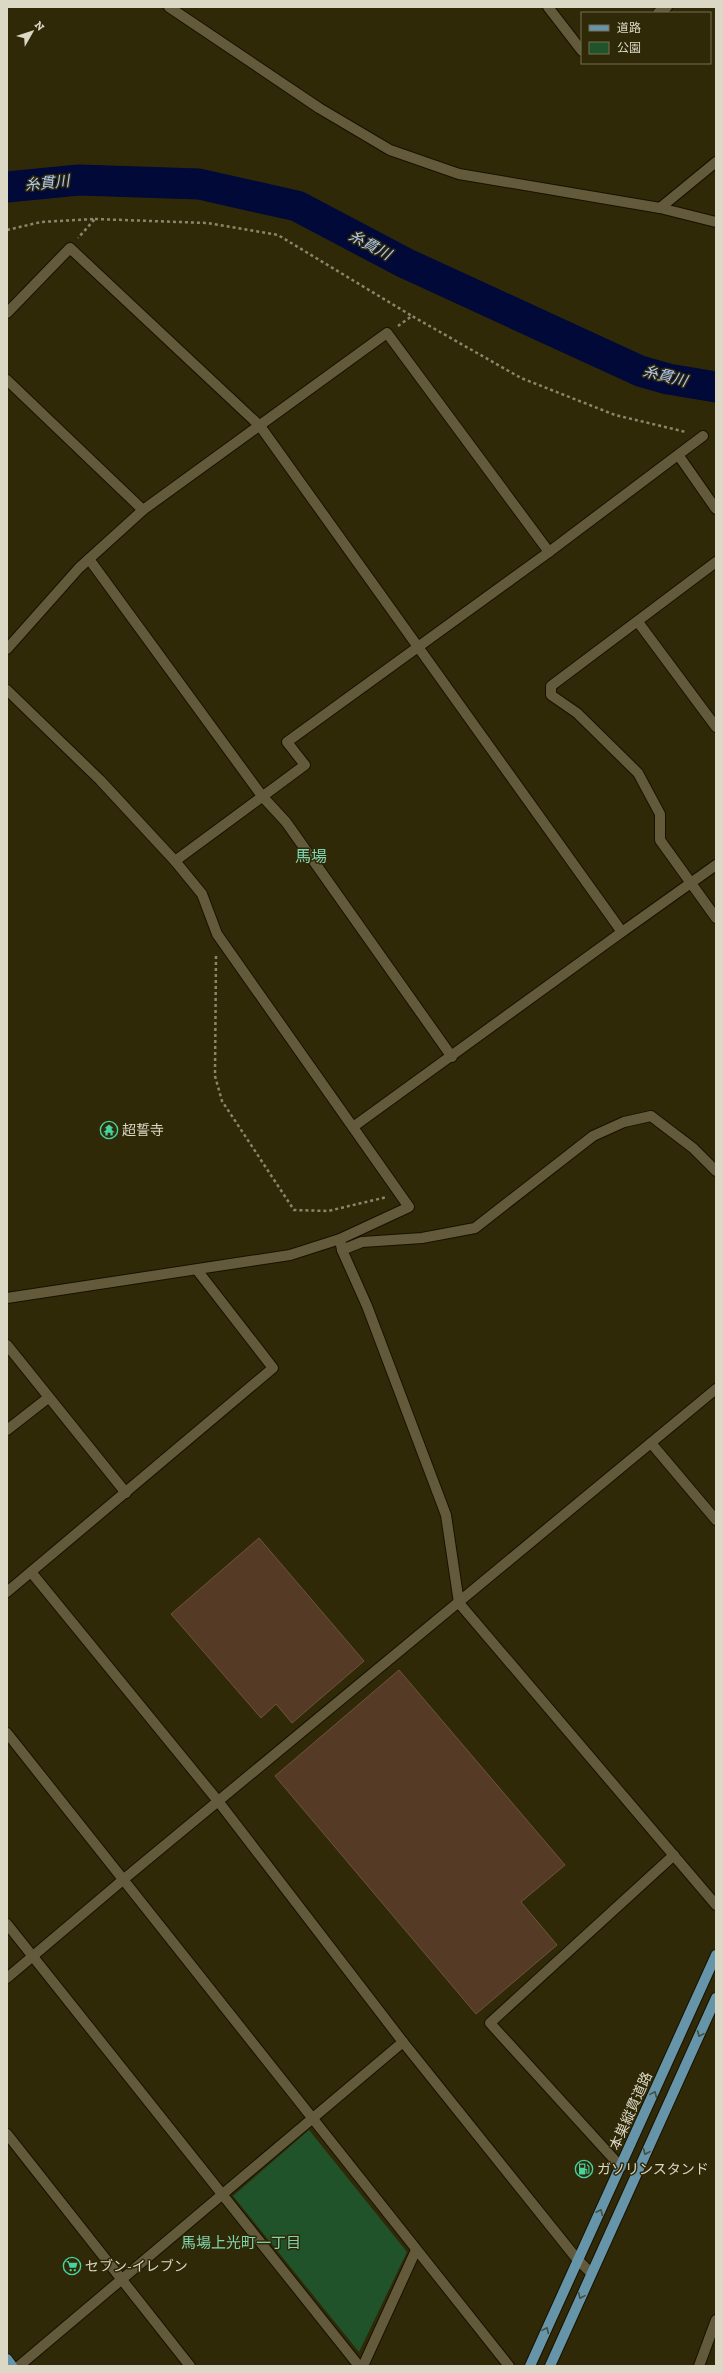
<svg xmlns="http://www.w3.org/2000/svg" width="723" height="2373" font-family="'Zilla Slab','Noto Sans JP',serif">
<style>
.green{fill:#21532b}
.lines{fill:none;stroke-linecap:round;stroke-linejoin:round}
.river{stroke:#000938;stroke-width:31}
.building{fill:#553b26;stroke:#6e533d}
.street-casing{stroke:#171100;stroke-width:12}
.primary-casing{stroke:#171100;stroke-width:12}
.path{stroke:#8b856c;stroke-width:2.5;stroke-dasharray:3 3;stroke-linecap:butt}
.street{stroke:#625a3a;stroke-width:10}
.primary{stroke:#6695a9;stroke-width:10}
.oneway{stroke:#434f40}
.labels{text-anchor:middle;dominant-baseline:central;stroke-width:3;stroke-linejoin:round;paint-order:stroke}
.poi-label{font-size:14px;fill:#dcd8c6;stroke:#302908;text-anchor:start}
.street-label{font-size:14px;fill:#dcd8c6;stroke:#302908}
.water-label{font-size:15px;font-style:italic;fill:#aecbfb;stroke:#302908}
.neighbourhood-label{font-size:15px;fill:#7fd5b0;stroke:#302908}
.quarter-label{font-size:16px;fill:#7fd5b0;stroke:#302908}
</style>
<rect width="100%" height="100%" fill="#302908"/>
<path class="green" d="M309 2130 407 2252 359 2352 233 2196Z"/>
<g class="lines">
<path class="river" d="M7 187 79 180 199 184 297 206 405 263 640 371 668 379 716 387"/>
</g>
<g class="building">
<path d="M259 1538 364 1661 292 1723 276 1704 261 1718 171 1614Z"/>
<path d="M399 1670 565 1865 521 1902 557 1945 476 2014 275 1776Z"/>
</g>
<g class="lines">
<defs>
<g id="street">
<path d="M169 7 319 108 390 150 459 174 660 208 716 222"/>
<path d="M548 7 582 51"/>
<path d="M658 13 667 7"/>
<path d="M660 208 716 162"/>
<path d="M7 313 70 248 260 426 622 932 353 1127"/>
<path d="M7 380 143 510"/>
<path d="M679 456 716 509"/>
<path d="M89 559 262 796 286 822 452 1057"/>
<path d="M716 562 551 686V695L577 713 638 773 660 814V840L716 918"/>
<path d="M638 622 716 727"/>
<path d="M7 649 79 568 143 510 387 333 549 552"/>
<path d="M7 690 100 780 175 861 202 894 217 934 409 1207 340 1239 290 1255 7 1298"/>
<path d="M175 861 305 765 287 742 549 552 703 436"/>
<path d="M622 932 716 865"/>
<path d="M340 1239 342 1250 367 1306 446 1515 459 1603 716 1905"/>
<path d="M342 1250 362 1242 422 1238 475 1228 593 1136 624 1122 651 1116 693 1148 716 1171"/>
<path d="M7 1345 126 1493"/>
<path d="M7 1430 48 1398"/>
<path d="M651 1443 716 1520"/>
<path d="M31 1572 218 1801 403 2042 577 2259 591 2273"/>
<path d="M7 1592 273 1368 197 1270"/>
<path d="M7 1733 509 2366"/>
<path d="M7 1924 359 2366"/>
<path d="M7 1978 124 1879 716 1389"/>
<path d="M7 2134 190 2366"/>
<path d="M621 2167 490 2023 674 1855"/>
<path d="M19 2366 403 2042"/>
<path d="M363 2366 416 2250"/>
<path d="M699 2366 716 2320"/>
</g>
<g id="primary">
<path d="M7 2359 12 2366"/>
<path d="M530 2366 716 1955"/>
<path d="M550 2366 716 1998"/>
</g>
</defs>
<use href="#street" class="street-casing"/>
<use href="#primary" class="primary-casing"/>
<g class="path">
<path d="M95 219 207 223 278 235 412 316"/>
<path d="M7 230 41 222 95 219 78 238"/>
<path d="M398 326 412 316 521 378 615 415 686 432"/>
<path d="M216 956 215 1076 222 1101 294 1210 328 1211 387 1197"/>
</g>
<use href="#street" class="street"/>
<use href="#primary" class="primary"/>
</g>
<defs><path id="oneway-chevron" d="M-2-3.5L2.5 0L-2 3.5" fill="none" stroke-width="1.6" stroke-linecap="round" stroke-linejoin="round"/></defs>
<g class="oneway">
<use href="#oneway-chevron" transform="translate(700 2034) rotate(114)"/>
<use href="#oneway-chevron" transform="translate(654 2094) rotate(-66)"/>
<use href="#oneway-chevron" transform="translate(646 2152) rotate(114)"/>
<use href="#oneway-chevron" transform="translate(600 2212) rotate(-65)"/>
<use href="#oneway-chevron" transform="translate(581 2296) rotate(114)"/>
<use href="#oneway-chevron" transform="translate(546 2330) rotate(-66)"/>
</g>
<defs>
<symbol id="temple-ring" viewBox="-11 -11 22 22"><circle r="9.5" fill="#302908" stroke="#45d49f" stroke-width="1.5"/><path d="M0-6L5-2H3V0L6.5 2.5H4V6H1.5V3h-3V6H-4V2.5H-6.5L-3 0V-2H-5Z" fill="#45d49f"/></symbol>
<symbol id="fuel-ring" viewBox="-11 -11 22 22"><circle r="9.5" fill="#302908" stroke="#45d49f" stroke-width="1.5"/><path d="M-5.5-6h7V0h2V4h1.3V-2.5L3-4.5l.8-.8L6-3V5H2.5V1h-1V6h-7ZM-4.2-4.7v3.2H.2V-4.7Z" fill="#45d49f"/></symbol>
<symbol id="supermarket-ring" viewBox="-11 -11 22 22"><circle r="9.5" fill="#302908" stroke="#45d49f" stroke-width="1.5"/><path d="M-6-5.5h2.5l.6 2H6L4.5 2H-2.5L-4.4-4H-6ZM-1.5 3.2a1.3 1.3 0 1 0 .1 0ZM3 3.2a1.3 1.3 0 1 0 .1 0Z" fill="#45d49f"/></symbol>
</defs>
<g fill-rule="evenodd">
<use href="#temple-ring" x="99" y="1120" width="20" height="20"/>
<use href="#fuel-ring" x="574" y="2159" width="20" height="20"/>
<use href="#supermarket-ring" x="62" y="2256" width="20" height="20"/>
</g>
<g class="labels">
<g class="poi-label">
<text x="122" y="1130">超誓寺</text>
<text x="597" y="2169">ガソリンスタンド</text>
<text x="85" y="2266">セブン-イレブン</text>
</g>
<g class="street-label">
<text transform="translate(631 2111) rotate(-66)">本巣縦貫道路</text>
</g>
<g class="water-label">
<text transform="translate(47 183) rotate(-6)">糸貫川</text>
<text transform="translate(370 245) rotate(28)">糸貫川</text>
<text transform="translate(665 376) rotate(14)">糸貫川</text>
</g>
<g class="neighbourhood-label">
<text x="241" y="2243">馬場上光町一丁目</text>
</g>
<g class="quarter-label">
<text x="311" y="856">馬場</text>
</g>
</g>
<rect width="723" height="2373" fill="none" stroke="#dcd8c6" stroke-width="16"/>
<rect x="581" y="12" width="130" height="52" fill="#302908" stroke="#756f54"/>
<rect x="589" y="25" width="20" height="6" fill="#6695a9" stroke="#756f54"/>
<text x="617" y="32" font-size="12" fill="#dcd8c6">道路</text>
<rect x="589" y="42" width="20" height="12" fill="#21532b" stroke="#756f54"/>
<text x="617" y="52" font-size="12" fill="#dcd8c6">公園</text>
<g transform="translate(32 32) rotate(51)" stroke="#302908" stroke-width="3" paint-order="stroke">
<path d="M0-3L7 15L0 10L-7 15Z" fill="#dcd8c6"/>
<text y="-6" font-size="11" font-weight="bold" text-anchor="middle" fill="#dcd8c6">N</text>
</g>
</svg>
